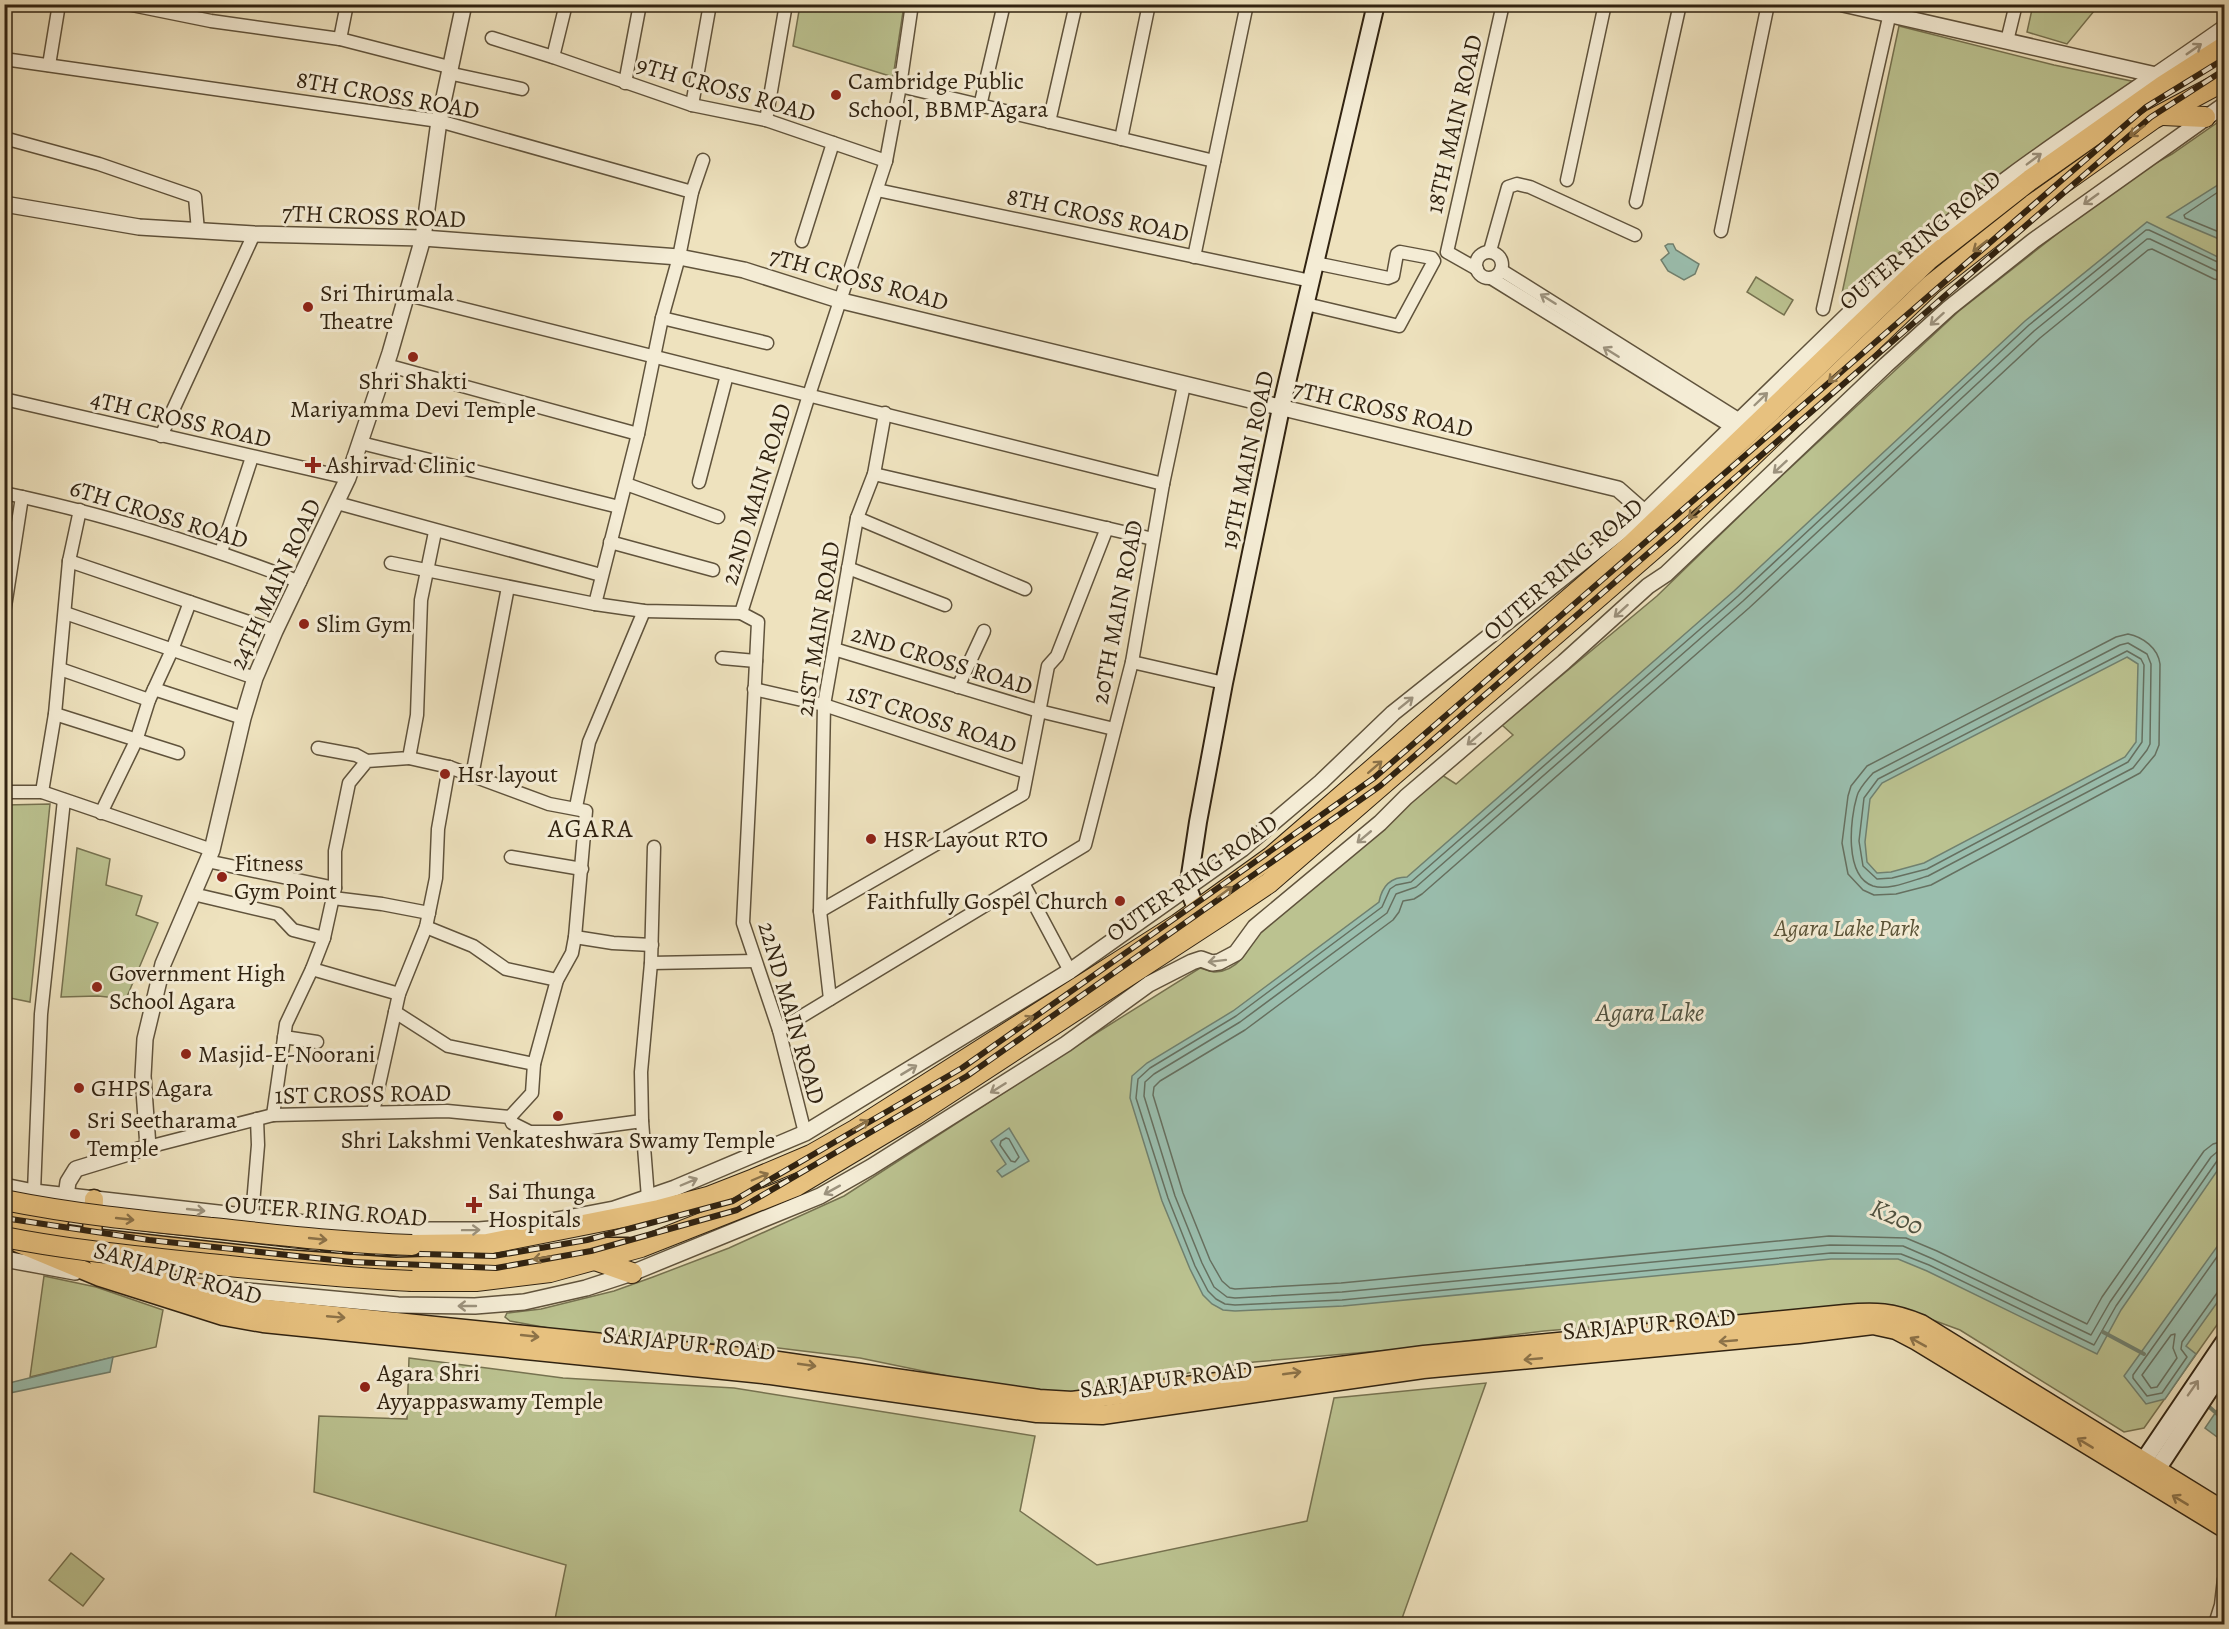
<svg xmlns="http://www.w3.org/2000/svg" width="2229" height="1629" font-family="Alegreya,serif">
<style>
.green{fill:#bbc290;stroke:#767250;stroke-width:1.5}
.water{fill:#9abeae;stroke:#70806f;stroke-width:1.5;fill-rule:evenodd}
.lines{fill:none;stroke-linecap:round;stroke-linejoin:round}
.shore{stroke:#667060;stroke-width:1.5}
.stream{stroke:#70806f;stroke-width:4}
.minor-casing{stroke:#60533c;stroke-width:15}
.tertiary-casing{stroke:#60533c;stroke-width:18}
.secondary-casing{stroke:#312311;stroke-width:20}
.primary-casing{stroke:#312311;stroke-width:21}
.trunk-casing{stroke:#312311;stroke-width:22}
.minor{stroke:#f4ecd5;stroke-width:12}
.tertiary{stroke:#f4ecd5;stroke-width:15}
.secondary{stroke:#f4ecd5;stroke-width:16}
.primary{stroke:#e7c17f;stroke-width:18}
.trunk{stroke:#e7c17f;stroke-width:20}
.rail-casing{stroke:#312311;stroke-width:6}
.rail{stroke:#f4ecd5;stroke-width:4;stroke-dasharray:11;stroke-linecap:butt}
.trunk-bridge-casing{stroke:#312311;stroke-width:22;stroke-linecap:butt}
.trunk-bridge{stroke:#e7c17f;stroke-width:20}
.oneway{stroke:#9c927d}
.oneway2{stroke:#8c7248}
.poi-dot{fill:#8f2418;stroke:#f4ecd5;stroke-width:2}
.labels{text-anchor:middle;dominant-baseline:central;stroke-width:6;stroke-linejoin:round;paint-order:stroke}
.poi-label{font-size:24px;fill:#312311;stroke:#f4ecd5;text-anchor:start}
.street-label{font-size:24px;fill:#312311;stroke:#f4ecd5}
.park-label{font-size:24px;font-style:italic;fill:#5a5337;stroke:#f4ecd5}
.neighbourhood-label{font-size:26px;letter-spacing:1.5px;fill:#312311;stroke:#f4ecd5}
.water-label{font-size:26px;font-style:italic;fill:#505240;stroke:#f4ecd5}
</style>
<rect width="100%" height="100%" fill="#eee2be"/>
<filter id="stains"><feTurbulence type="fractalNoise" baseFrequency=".00333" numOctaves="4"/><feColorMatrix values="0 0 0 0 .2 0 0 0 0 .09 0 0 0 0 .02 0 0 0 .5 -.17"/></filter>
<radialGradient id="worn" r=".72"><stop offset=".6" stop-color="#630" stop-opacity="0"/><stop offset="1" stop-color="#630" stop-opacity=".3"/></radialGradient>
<g class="green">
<path d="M800 5H904L893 77 793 46Z"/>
<path d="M2033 5V4L2099 5 2067 44 2027 32Z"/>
<path d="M1899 26 2054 65 2136 82 1978 191 1841 298Z"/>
<path d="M2224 118V1315L2144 1428 2124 1432 1960 1330 1892 1305 1869 1304 1544 1331 1414 1348 1254 1362 1207 1369 1156 1380 1072 1393 986 1384 860 1358 746 1344 666 1343 576 1333 510 1321 505 1317 507 1313 541 1309 614 1291 653 1277 729 1248 844 1196 1098 1032 1200 968C1205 969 1211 972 1215 972 1237 971 1250 951 1255 933L1442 775 1456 784 1513 735 1502 725 1657 596 1760 496 1959 311 2127 179 2172 154Z"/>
<path d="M1756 277 1793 300 1784 315 1747 292Z"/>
<path d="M50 804 30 1002 5 997V805Z"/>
<path d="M77 848 110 859 106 885 142 896 136 915 158 923 126 999 98 996 61 997Z"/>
<path d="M44 1276 96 1287 163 1310 156 1347 30 1377Z"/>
<path d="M409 1358 563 1378 734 1388 1035 1436 1020 1511 1097 1565 1307 1521 1334 1398 1486 1383 1400 1624H554L566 1565 314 1492 319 1416 407 1419Z"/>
<path d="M71 1553 104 1579 83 1606 49 1580Z"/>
</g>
<g class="water">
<path d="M2224 181V241L2167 217Z"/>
<path d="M2147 222 2224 260V1161L2121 1310 2097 1354 1927 1271 1898 1259H1831L1343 1306 1235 1311 1223 1310 1212 1304 1203 1295 1190 1269 1162 1201 1130 1098 1132 1076 1147 1063 1233 1011 1379 902C1382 886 1390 877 1407 877L1734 591 2025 321ZM2127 657 2138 664 2136 742 2125 757 1924 863 1891 872 1877 873 1867 862 1865 842 1870 799 1882 783Z"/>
<path d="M1668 244H1673L1676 250 1699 264 1695 274 1684 280 1668 271 1661 260 1669 253 1665 246Z"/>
<path d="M1009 1128 1029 1161 1002 1177 997 1171 1006 1164 991 1141Z"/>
<path d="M2224 1237V1293L2186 1346 2196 1354 2165 1399 2146 1404 2124 1376Z"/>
<path d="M113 1357 110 1372 5 1394V1384Z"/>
<path d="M2224 1400V1442L2205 1428Z"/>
</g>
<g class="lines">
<g class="shore">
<path d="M2224 188 2184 215 2185 218 2224 234"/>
<path d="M2224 265 2149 230H2146L2029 325 1738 596 1411 882 1396 885 1390 889 1382 907 1236 1016 1150 1068 1138 1079 1136 1098 1168 1198 1195 1266 1208 1291 1216 1299 1225 1304 1235 1305 1342 1300 1831 1253 1901 1254 1929 1265 2094 1345 2116 1306 2217 1161 2224 1158"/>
<path d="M2224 272 2217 271 2150 239H2147L2034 331 1743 601 1416 887 1396 894 1387 913 1240 1022 1154 1074 1145 1082 1144 1096 1175 1196 1202 1263 1214 1287 1227 1297 1235 1298 1342 1292 1830 1245 1903 1246 1933 1259 2091 1335 2110 1302 2211 1157 2217 1152 2224 1150"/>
<path d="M2224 281 2214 279 2152 249 2148 250 2040 338 1749 608 1422 894 1414 899 1403 901 1399 912 1393 920 1245 1030 1160 1081 1154 1087 1153 1095 1183 1193 1210 1260 1222 1281 1230 1288 1235 1289 1341 1283 1829 1236 1906 1238 1937 1251 2087 1324 2102 1297 2204 1151 2213 1144 2224 1141"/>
<path d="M2128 634C2143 637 2158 648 2160 664L2159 745 2155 755 2140 773 1931 885 1896 894 1874 895 1863 890 1848 874 1842 843 1848 796 1851 786 1867 766 2116 637Z"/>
<path d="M2128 643 2147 654 2151 664 2150 744 2147 750 2133 768 1928 876C1913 880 1889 891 1873 886 1844 876 1850 819 1857 796 1859 788 1868 779 1873 773L2120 645Z"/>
<path d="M2127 651 2141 659 2144 665 2142 742 2128 762 1927 869 1892 878 1877 879 1863 866 1859 841 1864 798 1878 779Z"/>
<path d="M1006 1138 1009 1139 1019 1157 1015 1162 1011 1161 1000 1145 1001 1141Z"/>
<path d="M2224 1247 2133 1375V1378L2147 1396 2162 1393 2187 1357 2181 1349 2182 1342 2217 1293 2224 1290"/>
<path d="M2175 1334 2173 1348 2177 1358 2157 1387 2151 1388 2142 1375 2171 1335Z"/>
</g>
<g class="stream">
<path d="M2103 1332 2144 1354"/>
<path d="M2206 1404 2224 1420"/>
</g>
<defs>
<g id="minor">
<path d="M127 4 211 21 340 39 449 67"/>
<path d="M492 38 553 57 692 105 766 120 886 161"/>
<path d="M340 39 347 4"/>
<path d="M2007 41 2016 4"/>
<path d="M553 57 566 4"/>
<path d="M4 59 439 121 692 192 679 257 662 318 638 434 595 604"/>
<path d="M49 65 59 4"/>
<path d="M448 73 522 89"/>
<path d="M625 83 640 4"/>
<path d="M900 86 1214 161"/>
<path d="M692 105 710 4"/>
<path d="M980 106 1004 4"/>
<path d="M766 120 786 4"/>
<path d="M1049 122 1076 4"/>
<path d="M4 138 99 164 195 197 198 231"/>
<path d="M1121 139 1149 4"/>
<path d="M1567 180 1605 4"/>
<path d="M877 190 1311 281"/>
<path d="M692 192 703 160"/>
<path d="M1636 202 1680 4"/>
<path d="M1721 231 1768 4"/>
<path d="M802 241 833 143"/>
<path d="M1490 251 1508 187 1517 184 1530 187 1635 235"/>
<circle cx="1489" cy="265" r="13"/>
<path d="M1194 257 1247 4"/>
<path d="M1477 269 1447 252 1503 4"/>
<path d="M1501 270 1740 420"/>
<path d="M1491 278 1732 427"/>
<path d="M408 295 1163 484"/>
<path d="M1306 304 1399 326 1434 261 1432 258 1400 252 1397 254 1393 276 1388 278 1315 263"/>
<path d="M1823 309 1892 4"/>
<path d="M662 318 767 343"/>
<path d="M386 365 638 434"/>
<path d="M4 399 348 478"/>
<path d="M161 436 254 234"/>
<path d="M361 443 619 507"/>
<path d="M874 474 1153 539"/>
<path d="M699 482 727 375"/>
<path d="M626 484 718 517"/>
<path d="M4 493C105 514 204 545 300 582"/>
<path d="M337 503 601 575"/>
<path d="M857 518 1025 589"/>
<path d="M610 542 713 570"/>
<path d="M221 552 252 457"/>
<path d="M69 561 275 631"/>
<path d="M391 563 595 604 644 611 741 613"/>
<path d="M848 568 945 605"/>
<path d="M4 613 22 497"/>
<path d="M65 613 255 678"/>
<path d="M834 649 1039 711 1114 729"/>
<path d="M722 658 756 661"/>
<path d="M1132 662 1224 683"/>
<path d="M60 669 149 700"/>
<path d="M958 687 984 631"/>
<path d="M154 689 243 718"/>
<path d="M754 689 824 705 1026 772"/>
<path d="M55 714 178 753"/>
<path d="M318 748 356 755 367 761"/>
<path d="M409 758 449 767 549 804 586 811 575 937 572 953 557 980 534 1064 532 1093 510 1117"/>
<path d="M472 776 508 587"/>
<path d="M4 792H42L212 850"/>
<path d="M42 792 55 714 69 561 80 510"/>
<path d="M576 807 589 742 644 611"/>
<path d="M101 813 136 741 149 700 172 650 190 602"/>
<path d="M511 857 582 869"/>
<path d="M207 861 335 888"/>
<path d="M1023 883 1070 971"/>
<path d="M193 894 278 914 293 930 324 938"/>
<path d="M333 898 382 904 429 913"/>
<path d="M820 911 1023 794 1048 666 1057 656 1107 528"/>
<path d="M426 927 473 946 506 969 557 980"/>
<path d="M575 937 613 943 652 945"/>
<path d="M651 963 755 961"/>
<path d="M312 969 399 994"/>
<path d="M830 999 820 911 824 705 857 518 874 474 885 413"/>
<path d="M395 1012 448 1046 534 1064"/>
<path d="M779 1030 1085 845 1132 662 1163 484 1184 385"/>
<path d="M284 1037 317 1042"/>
<path d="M373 1112 399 994 426 927 436 878 438 829 449 767"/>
<path d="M273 1115 286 1024 312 969 324 938 335 888V851L349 783 367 761 409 758 417 715 421 600 435 532"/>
<path d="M510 1117 512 1123 530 1132H560L642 1121"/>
<path d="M805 1133 779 1030 743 923 758 622 741 613 809 395 886 161 900 86 912 4"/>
<path d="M148 1147 273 1115 447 1111 510 1117"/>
<path d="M34 1192 41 1014 64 800"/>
<path d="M653 1203 648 1198 642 1121 641 1072 651 963 654 847"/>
<path d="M252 1216 258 1145 257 1119"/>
<path d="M2215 1624 2221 1605 2224 1579"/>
</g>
<g id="tertiary">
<path d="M1843 4 2156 75 2160 80"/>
<path d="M4 204 139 227 254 234 423 238 679 257 744 270 842 301 1618 489 1651 518"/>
<path d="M4 1186 34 1192 366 1230H479L525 1226 614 1209 675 1188 805 1133 1070 971 1242 849 1321 782 1393 713 1644 513 1891 273C1993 180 2112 107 2224 28"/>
<path d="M66 1196 68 1182 76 1169 148 1147 143 1076 145 1039 163 964 212 850 243 718 255 678 275 631 348 478 390 353 423 238 439 121 464 4"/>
<path d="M4 1259 75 1272"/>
<path d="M194 1286 398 1305 475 1306 524 1302 586 1288 632 1273 820 1196 871 1167 1066 1044 1149 984 1192 962 1201 959 1212 963 1219 962 1236 953 1255 927 1380 823 1406 797 1564 662 1648 586 1666 574 1886 365 1949 308 2033 241 2224 105"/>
</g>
<g id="secondary">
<path d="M1203 919 1197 911 1188 888 1198 822 1224 683 1281 408 1376 4"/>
<path d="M2136 1472 2224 1342"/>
<path d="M2150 1480 2224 1368"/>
</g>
<g id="primary">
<path d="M94 1199C94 1214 88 1246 98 1258 110 1273 154 1279 173 1284 198 1291 223 1300 248 1307L771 1360 1039 1399 1072 1401 1424 1355 1845 1314C1875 1311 1893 1312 1921 1324L2224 1511"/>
<path d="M4 1212 59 1221"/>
<path d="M4 1225 92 1238 282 1259 396 1267 516 1263 599 1247H628"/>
<path d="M18 1243 100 1277 223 1316 263 1323 771 1375 1037 1413 1102 1415 1423 1369 1799 1334 1873 1325 1896 1330 1917 1341 2224 1528"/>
</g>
<g id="trunk">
<path d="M2163 115 2205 117"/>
<path d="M412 1245 487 1244 659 1210 708 1197 754 1179 811 1155 855 1130 1178 924 1271 857 1630 546 1928 260 2030 180 2163 86 2224 47"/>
<path d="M595 1260 632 1273"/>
<path d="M412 1281H476L550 1272 641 1247 796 1186 915 1115 1220 916 1269 883 1670 535 1931 285 2032 205 2153 119 2224 81"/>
</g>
</defs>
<use href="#minor" class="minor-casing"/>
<use href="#tertiary" class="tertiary-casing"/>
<use href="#secondary" class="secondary-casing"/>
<use href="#primary" class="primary-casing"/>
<use href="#trunk" class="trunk-casing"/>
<use href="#minor" class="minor"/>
<use href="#tertiary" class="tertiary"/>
<use href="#secondary" class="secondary"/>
<use href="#primary" class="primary"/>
<use href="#trunk" class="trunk"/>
<defs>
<g id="rail">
<path d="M4 1208 147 1229 352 1252 494 1256 587 1240 733 1201 962 1068 1374 778 2146 107 2224 59"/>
<path d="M4 1218 149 1240 352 1262 496 1268 591 1251 737 1210 967 1076 1380 786 2151 117 2224 70"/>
</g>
</defs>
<use href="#rail" class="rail-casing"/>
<use href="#rail" class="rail"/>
<defs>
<g id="trunk-bridge">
<path d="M4 1200C73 1214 143 1221 212 1228 279 1235 345 1243 412 1245"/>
<path d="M4 1237C69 1250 134 1256 199 1263 270 1270 340 1278 412 1281"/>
</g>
</defs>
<use href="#trunk-bridge" class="trunk-bridge-casing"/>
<use href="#trunk-bridge" class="trunk-bridge"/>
</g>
<defs><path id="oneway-shaft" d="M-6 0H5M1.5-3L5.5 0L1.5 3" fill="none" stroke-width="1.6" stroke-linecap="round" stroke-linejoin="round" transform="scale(1.5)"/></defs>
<g class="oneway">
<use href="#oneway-shaft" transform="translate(2194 49) rotate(-35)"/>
<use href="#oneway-shaft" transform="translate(2034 159) rotate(-37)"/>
<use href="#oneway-shaft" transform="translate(2091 199) rotate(144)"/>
<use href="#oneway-shaft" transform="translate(1548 299) rotate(-148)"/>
<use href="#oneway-shaft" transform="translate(1937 319) rotate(138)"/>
<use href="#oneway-shaft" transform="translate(1611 352) rotate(-148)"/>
<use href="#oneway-shaft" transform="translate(1761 399) rotate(-44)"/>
<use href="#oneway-shaft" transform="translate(1780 467) rotate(137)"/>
<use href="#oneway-shaft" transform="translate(1621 611) rotate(138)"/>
<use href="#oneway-shaft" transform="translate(1406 703) rotate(-39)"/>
<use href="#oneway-shaft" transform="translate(1474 739) rotate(139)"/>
<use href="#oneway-shaft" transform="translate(1364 837) rotate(140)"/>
<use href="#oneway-shaft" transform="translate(1217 961) rotate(173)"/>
<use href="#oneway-shaft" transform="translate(909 1070) rotate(-31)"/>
<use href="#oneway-shaft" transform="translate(998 1088) rotate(148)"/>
<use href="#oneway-shaft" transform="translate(689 1182) rotate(-23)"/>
<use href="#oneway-shaft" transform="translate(832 1190) rotate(151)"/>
<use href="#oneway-shaft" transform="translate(196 1210) rotate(6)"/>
<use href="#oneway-shaft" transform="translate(471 1230) rotate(-1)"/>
<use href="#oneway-shaft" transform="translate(467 1306) rotate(-180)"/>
<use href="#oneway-shaft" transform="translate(2193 1388) rotate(-55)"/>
</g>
<g class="oneway2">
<use href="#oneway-shaft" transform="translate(2137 131) rotate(145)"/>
<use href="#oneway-shaft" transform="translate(1980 246) rotate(142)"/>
<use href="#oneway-shaft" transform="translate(1835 376) rotate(136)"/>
<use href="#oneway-shaft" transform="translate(1695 512) rotate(136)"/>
<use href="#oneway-shaft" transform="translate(1375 767) rotate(-41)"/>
<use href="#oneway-shaft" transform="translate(1225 892) rotate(-36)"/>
<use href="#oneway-shaft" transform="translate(1026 1021) rotate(-32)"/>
<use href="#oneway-shaft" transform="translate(861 1125) rotate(-32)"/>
<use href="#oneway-shaft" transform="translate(760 1177) rotate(-23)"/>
<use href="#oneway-shaft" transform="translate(125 1219) rotate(6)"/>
<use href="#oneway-shaft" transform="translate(318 1239) rotate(6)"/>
<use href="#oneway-shaft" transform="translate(542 1258) rotate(170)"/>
<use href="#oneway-shaft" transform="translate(336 1317) rotate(5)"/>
<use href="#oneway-shaft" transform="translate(530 1336) rotate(6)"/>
<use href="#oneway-shaft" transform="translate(1728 1341) rotate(175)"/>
<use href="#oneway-shaft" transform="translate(1918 1342) rotate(-151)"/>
<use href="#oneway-shaft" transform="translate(1533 1359) rotate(175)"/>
<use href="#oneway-shaft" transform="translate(807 1365) rotate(8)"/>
<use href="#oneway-shaft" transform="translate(1292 1373) rotate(-8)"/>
<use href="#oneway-shaft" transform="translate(2085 1443) rotate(-149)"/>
<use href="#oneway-shaft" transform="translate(2180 1500) rotate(-149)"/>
</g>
<g class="poi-dot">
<circle cx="836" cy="95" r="6"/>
<circle cx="308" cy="307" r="6"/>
<circle cx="413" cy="357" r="6"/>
<path d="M310 456h6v6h6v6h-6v6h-6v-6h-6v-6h6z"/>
<circle cx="304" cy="624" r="6"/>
<circle cx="445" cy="774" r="6"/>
<circle cx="871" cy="839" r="6"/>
<circle cx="222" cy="877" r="6"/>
<circle cx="1120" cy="901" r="6"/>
<circle cx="97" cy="987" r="6"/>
<circle cx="186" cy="1054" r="6"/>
<circle cx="79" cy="1088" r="6"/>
<circle cx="558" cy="1116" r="6"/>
<circle cx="75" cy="1134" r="6"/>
<path d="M471 1196h6v6h6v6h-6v6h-6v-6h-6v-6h6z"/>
<circle cx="365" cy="1387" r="6"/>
</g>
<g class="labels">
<g class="poi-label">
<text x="848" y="81">Cambridge Public<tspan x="848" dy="28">School, BBMP Agara</tspan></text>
<text x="320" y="293">Sri Thirumala<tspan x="320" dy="28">Theatre</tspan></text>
<text x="413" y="381" text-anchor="middle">Shri Shakti<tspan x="413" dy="28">Mariyamma Devi Temple</tspan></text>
<text x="326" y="465">Ashirvad Clinic</text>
<text x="316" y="624">Slim Gym</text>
<text x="457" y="774">Hsr layout</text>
<text x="883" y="839">HSR Layout RTO</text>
<text x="234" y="863">Fitness<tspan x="234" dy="28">Gym Point</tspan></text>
<text x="1108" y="901" text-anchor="end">Faithfully Gospel Church</text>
<text x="109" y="973">Government High<tspan x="109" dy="28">School Agara</tspan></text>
<text x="198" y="1054">Masjid-E-Noorani</text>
<text x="91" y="1088">GHPS Agara</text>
<text x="87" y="1120">Sri Seetharama<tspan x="87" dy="28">Temple</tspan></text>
<text x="558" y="1140" text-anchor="middle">Shri Lakshmi Venkateshwara Swamy Temple</text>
<text x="488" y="1191">Sai Thunga<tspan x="488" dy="28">Hospitals</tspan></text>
<text x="377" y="1373">Agara Shri<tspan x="377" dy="28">Ayyappaswamy Temple</tspan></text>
</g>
<g class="street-label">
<text transform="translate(726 89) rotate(16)">9TH CROSS ROAD</text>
<text transform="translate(388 95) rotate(10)">8TH CROSS ROAD</text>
<text transform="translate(1454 124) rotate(-77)">18TH MAIN ROAD</text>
<text transform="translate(1098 215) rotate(12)">8TH CROSS ROAD</text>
<text transform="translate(374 216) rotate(2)">7TH CROSS ROAD</text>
<text transform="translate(1920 240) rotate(-40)">OUTER RING ROAD</text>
<text transform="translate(859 279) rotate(15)">7TH CROSS ROAD</text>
<text transform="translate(1383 409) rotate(13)">7TH CROSS ROAD</text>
<text transform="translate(181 419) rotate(13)">4TH CROSS ROAD</text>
<text transform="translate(1247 460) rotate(-78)">19TH MAIN ROAD</text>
<text transform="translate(756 494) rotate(-73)">22ND MAIN ROAD</text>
<text transform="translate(159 514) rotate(17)">6TH CROSS ROAD</text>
<text transform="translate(1563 569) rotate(-41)">OUTER RING ROAD</text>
<text transform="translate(275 584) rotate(-65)">24TH MAIN ROAD</text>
<text transform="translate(1117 612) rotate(-79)">20TH MAIN ROAD</text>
<text transform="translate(818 629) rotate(-81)">21ST MAIN ROAD</text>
<text transform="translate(942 660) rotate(17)">2ND CROSS ROAD</text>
<text transform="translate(932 719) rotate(18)">1ST CROSS ROAD</text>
<text transform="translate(1192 878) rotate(-35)">OUTER RING ROAD</text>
<text transform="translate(792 1013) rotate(74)">22ND MAIN ROAD</text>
<text transform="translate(363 1094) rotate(-1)">1ST CROSS ROAD</text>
<text transform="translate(326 1211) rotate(4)">OUTER RING ROAD</text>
<text transform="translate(178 1273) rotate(16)">SARJAPUR ROAD</text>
<text transform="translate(1649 1324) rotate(-5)">SARJAPUR ROAD</text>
<text transform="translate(689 1343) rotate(6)">SARJAPUR ROAD</text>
<text transform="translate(1166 1379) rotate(-7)">SARJAPUR ROAD</text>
</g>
<g class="park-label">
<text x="1847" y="928">Agara Lake Park</text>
</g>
<g class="neighbourhood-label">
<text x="591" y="828">AGARA</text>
</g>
<g class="water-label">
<text x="1650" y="1012">Agara Lake</text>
<text transform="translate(1897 1217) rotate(23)">K200</text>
</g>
</g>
<rect width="2229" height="1629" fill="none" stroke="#eee2be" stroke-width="24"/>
<rect x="6" y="6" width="2217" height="1617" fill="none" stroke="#312311" stroke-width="3"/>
<rect x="12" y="12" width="2205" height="1605" fill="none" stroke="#312311" stroke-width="1.5"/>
<rect width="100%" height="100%" filter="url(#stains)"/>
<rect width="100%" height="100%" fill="url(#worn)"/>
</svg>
